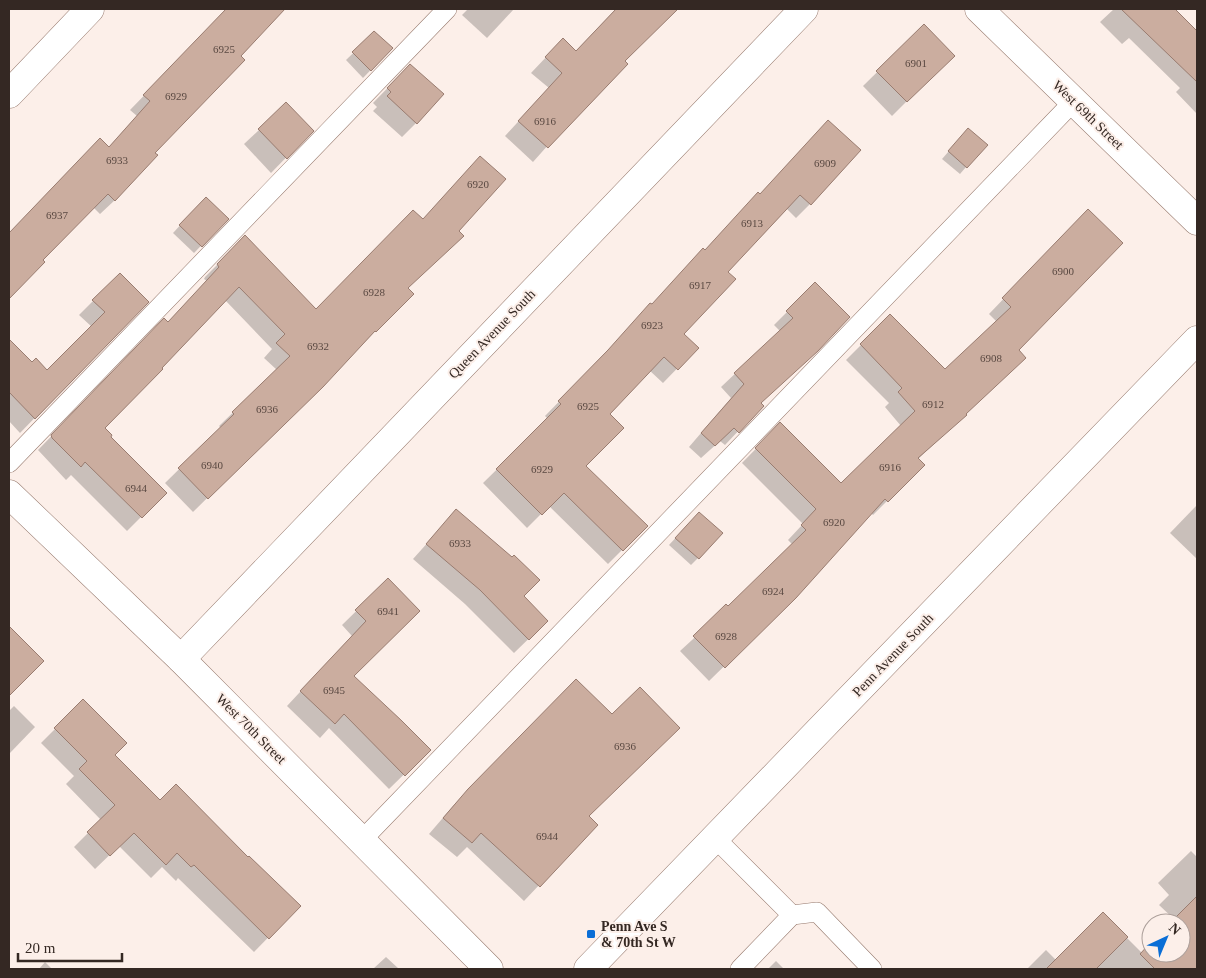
<svg xmlns="http://www.w3.org/2000/svg" width="1206" height="978" font-family="'Times New Roman',serif">
<style>
.shadow{fill:#0003}
.building{fill:#cbad9f;stroke:#997c70}
.lines{fill:none;stroke-linecap:round;stroke-linejoin:round}
.service-casing{stroke:#96796d;stroke-width:20}
.minor-casing{stroke:#96796d;stroke-width:29}
.tertiary-casing{stroke:#96796d;stroke-width:29}
.secondary-casing{stroke:#96796d;stroke-width:29}
.service{stroke:#fff;stroke-width:19}
.minor{stroke:#fff;stroke-width:28}
.tertiary{stroke:#fff;stroke-width:28}
.secondary{stroke:#fff;stroke-width:28}
.poi-dot{fill:#0a6ed6;stroke:#fcefe9;stroke-width:2}
.labels{text-anchor:middle;dominant-baseline:central;stroke-width:4;stroke-linejoin:round;paint-order:stroke}
.number-label{font-size:11px;fill:#5a4942}
.street-label{font-size:14px;fill:#342823;stroke:#fcefe9}
.poi-label{font-size:14px;font-weight:bold;fill:#342823;stroke:#fcefe9;text-anchor:start}
</style>
<rect width="100%" height="100%" fill="#fcefe9"/>
<g class="shadow">
<path d="M228 9H283L154 153 115 200 100 214 93 207 41 260 44 262 9 297V234L86 154 108 148 137 116 130 110Z"/>
<path d="M468 9H514L487 38 462 15Z"/>
<path d="M616 9H676L623 61 533 162 505 136 549 88 531 73 549 54 575 52Z"/>
<path d="M1114 9H1161L1176 24 1183 18 1197 32V114L1176 92 1180 88 1129 38 1122 44 1100 22Z"/>
<path d="M924 26 953 55 892 116 863 86Z"/>
<path d="M374 33 392 48 363 78 346 60Z"/>
<path d="M410 65 416 123 402 137 373 111 377 107 373 103Z"/>
<path d="M828 121 810 204 796 218 786 208 726 272 682 334 697 348 663 383 649 370 608 414 584 466 646 526 608 564 549 506 527 528 483 483 548 419 545 416 760 195Z"/>
<path d="M259 130 312 131 271 173 244 144Z"/>
<path d="M962 136 966 167 960 174 942 159Z"/>
<path d="M199 205 227 219 194 253 173 233Z"/>
<path d="M1074 225 1018 350 965 414V415L918 459 923 465 873 515 871 513 795 597 709 681 680 651 728 607 793 545 788 540 803 524 742 463 780 424 841 485 901 426 885 407 889 403 846 360 890 316 945 371 997 322 989 314Z"/>
<path d="M245 237 316 310 407 288 412 294 307 400 193 512 165 483 221 428 219 426 277 370 264 358 272 349 225 300 103 428 109 437 165 493 127 531 71 475 66 480 38 450 151 334 168 323 207 281 204 279 205 277Z"/>
<path d="M120 274 147 302 20 433 9 421V341L32 364 47 371 92 327 79 315Z"/>
<path d="M815 284 760 404 762 406 725 445 720 441 701 458 689 447 731 398 721 387 780 331 774 325Z"/>
<path d="M1197 505V559L1170 533Z"/>
<path d="M456 511 522 596 547 621 514 653 465 604 413 559Z"/>
<path d="M692 520 698 558 691 565 669 545Z"/>
<path d="M388 580 352 676 429 750 389 789 329 728 320 738 287 706 352 636 342 625Z"/>
<path d="M9 628 42 661 9 694Z"/>
<path d="M576 681 588 817 596 825 524 901 467 847 457 857 429 834 454 805Z"/>
<path d="M83 701 113 755 160 802 248 859 299 906 254 952 178 878 176 881 162 867 151 878 119 846 95 869 74 847 101 820 66 784 74 776 41 743Z"/>
<path d="M14 706 35 727 9 754V711Z"/>
<path d="M1191 851 1197 857V928L1190 936 1197 943V963L1191 969H1027L1046 950 1057 961 1103 914 1142 953 1151 944V953H1181V923H1172L1175 920 1159 905 1169 895 1158 883Z"/>
<path d="M386 957 399 969H373Z"/>
<path d="M776 961 784 969H768Z"/>
<path d="M45 962 52 969H39Z"/>
</g>
<g class="building">
<path d="M226 9H285L241 56 245 60 155 153 158 155 115 201 108 194 43 260 45 262 9 299V233L100 138 109 147 150 101 143 95Z"/>
<path d="M616 9H678L625 61 628 64 548 148 518 121 562 73 545 57 563 38 576 51Z"/>
<path d="M1121 9H1175L1197 31V82Z"/>
<path d="M924 24 955 56 907 102 876 71Z"/>
<path d="M374 31 393 48 371 71 352 52Z"/>
<path d="M410 64 444 94 417 124 387 96 391 92 387 88Z"/>
<path d="M286 102 314 131 287 159 258 129Z"/>
<path d="M828 120 861 150 811 205 800 195 728 272 736 279 684 334 699 348 678 370 664 357 610 414 624 428 586 466 648 526 623 551 564 493 542 515 496 469 561 404 558 401 608 350 650 303 652 304 703 248 705 250 758 192 760 194Z"/>
<path d="M968 128 988 145 967 168 948 151Z"/>
<path d="M480 156 506 179 459 231 464 236 408 288 414 294 376 332 375 331 323 387 208 499 178 468 234 414 232 412 290 356 276 343 285 334 239 287 162 368 163 369 105 428 112 435 111 437 167 493 142 518 85 462 81 467 52 438 51 435 164 318 168 322 219 267 217 264 219 262 245 235 316 309 413 210 423 219Z"/>
<path d="M206 197 229 219 202 247 179 225Z"/>
<path d="M1088 209 1123 243 1019 350 1026 358 966 414 967 415 918 458 925 465 888 502 885 499 796 598 725 668 693 636 726 604 728 606 806 530 801 525 816 509 755 448 780 422 841 483 915 411 898 392 902 388 860 344 890 314 945 369 1011 307 1002 298Z"/>
<path d="M120 273 149 302 35 419 9 392V339L32 362 36 358 47 370 105 312 92 300Z"/>
<path d="M815 282 850 317 818 351 761 403 764 406 739 433 734 428 715 446 701 433 744 384 734 373 793 318 786 311Z"/>
<path d="M456 509 512 557 514 555 540 580 524 596 548 621 529 640 480 590 426 544Z"/>
<path d="M699 512 723 533 699 559 675 538Z"/>
<path d="M388 578 420 611 354 676 402 721 431 750 405 776 344 714 335 724 300 691 366 621 355 610Z"/>
<path d="M9 626 44 661 9 696Z"/>
<path d="M576 679 612 714 640 687 680 728 589 816 598 825 540 887 481 833 472 843 443 818 468 789Z"/>
<path d="M83 699 127 743 115 755 160 800 176 784 248 857 249 856 301 906 269 939 194 865 191 867 177 853 166 865 134 833 110 856 87 832 115 805 79 769 87 761 54 728Z"/>
<path d="M1197 896V969H1155L1140 954 1151 942V953H1181V923H1170Z"/>
<path d="M1103 912 1128 937 1096 969H1046Z"/>
</g>
<g class="lines">
<defs>
<g id="service">
<path d="M9 463 447 9"/>
<path d="M715 838 792 915 740 969"/>
<path d="M362 840 1074 101"/>
<path d="M792 915 817 912 872 969"/>
</g>
<g id="minor">
<path d="M979 9 1197 221"/>
<path d="M9 94 90 9"/>
<path d="M181 659 804 9"/>
</g>
<path id="tertiary" d="M9 494 181 659 489 969"/>
<path id="secondary" d="M588 969 1197 340"/>
</defs>
<use href="#service" class="service-casing"/>
<use href="#minor" class="minor-casing"/>
<use href="#tertiary" class="tertiary-casing"/>
<use href="#secondary" class="secondary-casing"/>
<use href="#service" class="service"/>
<use href="#minor" class="minor"/>
<use href="#tertiary" class="tertiary"/>
<use href="#secondary" class="secondary"/>
</g>
<rect class="poi-dot" x="586" y="929" width="10" height="10" rx="2.5"/>
<g class="labels">
<g class="number-label">
<text x="224" y="49">6925</text>
<text x="916" y="63">6901</text>
<text x="176" y="96">6929</text>
<text x="545" y="121">6916</text>
<text x="117" y="160">6933</text>
<text x="825" y="163">6909</text>
<text x="478" y="184">6920</text>
<text x="57" y="215">6937</text>
<text x="752" y="223">6913</text>
<text x="1063" y="271">6900</text>
<text x="700" y="285">6917</text>
<text x="374" y="292">6928</text>
<text x="652" y="325">6923</text>
<text x="318" y="346">6932</text>
<text x="991" y="358">6908</text>
<text x="933" y="404">6912</text>
<text x="588" y="406">6925</text>
<text x="267" y="409">6936</text>
<text x="212" y="465">6940</text>
<text x="890" y="467">6916</text>
<text x="542" y="469">6929</text>
<text x="136" y="488">6944</text>
<text x="834" y="522">6920</text>
<text x="460" y="543">6933</text>
<text x="773" y="591">6924</text>
<text x="388" y="611">6941</text>
<text x="726" y="636">6928</text>
<text x="334" y="690">6945</text>
<text x="625" y="746">6936</text>
<text x="547" y="836">6944</text>
</g>
<g class="street-label">
<text transform="translate(1088 115) rotate(44)">West 69th Street</text>
<text transform="translate(492 334) rotate(-46)">Queen Avenue South</text>
<text transform="translate(893 655) rotate(-46)">Penn Avenue South</text>
<text transform="translate(251 729) rotate(45)">West 70th Street</text>
</g>
<g class="poi-label">
<text x="601" y="926">Penn Ave S<tspan x="601" dy="16">&amp; 70th St W</tspan></text>
</g>
</g>
<rect width="1206" height="978" fill="none" stroke="#342823" stroke-width="20"/>
<g transform="translate(1166 938) rotate(44)"><circle r="24" fill="#fcefe9" stroke="#ac9f9a"/>
<path d="M0-4L9 19L0 12L-9 19Z" fill="#0a6ed6"/>
<text y="-8" font-size="14" font-weight="bold" text-anchor="middle" fill="#342823">N</text>
</g>
<path d="M18 953v8h104v-8" fill="none" stroke="#342823" stroke-width="2.5"/>
<text x="25" y="953" font-size="15" fill="#342823" stroke="#fcefe9" stroke-width="4" paint-order="stroke">20 m</text>
</svg>
